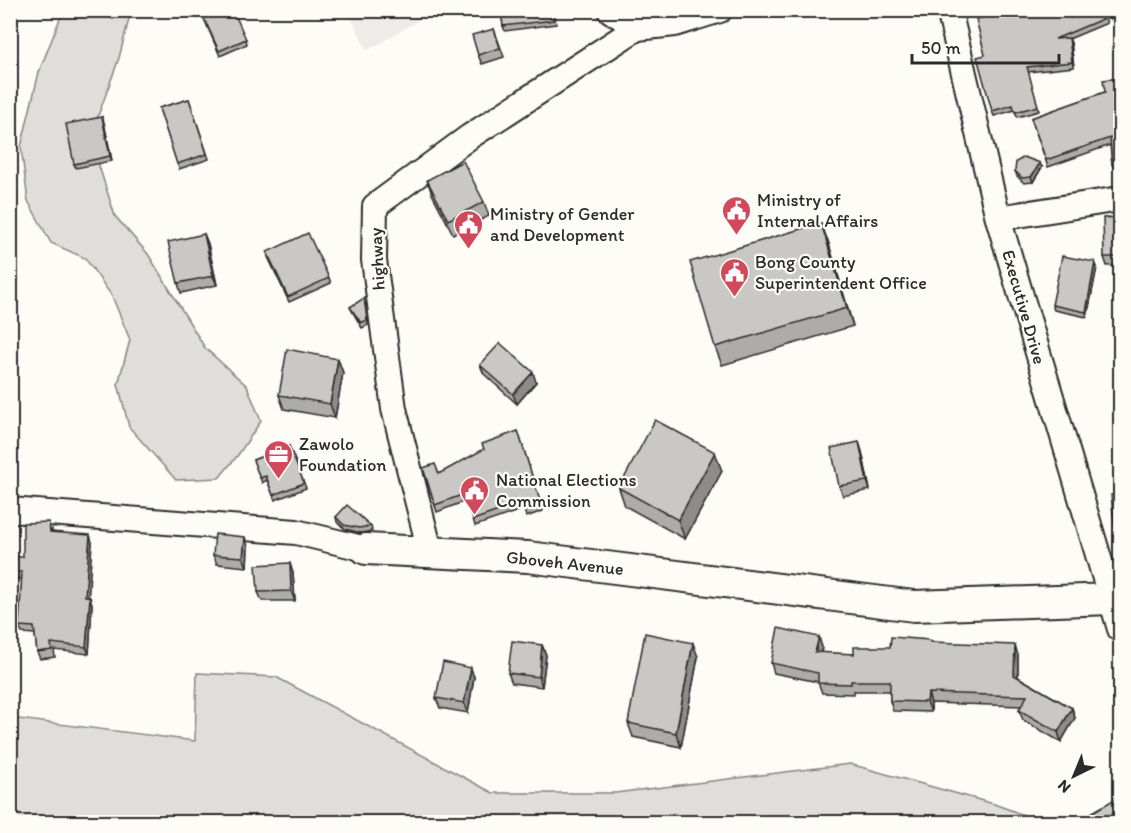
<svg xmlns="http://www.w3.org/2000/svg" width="1131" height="833" font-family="Itim,sans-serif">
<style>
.built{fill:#edece8}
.green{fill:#dfdeda;stroke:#858482;stroke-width:1.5}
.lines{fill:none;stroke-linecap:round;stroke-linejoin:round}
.minor-casing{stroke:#2b2b2b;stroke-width:28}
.major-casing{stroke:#2b2b2b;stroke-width:34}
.minor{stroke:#fdfcf7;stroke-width:24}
.major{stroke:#fdfcf7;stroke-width:30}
.wall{fill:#adaca9;stroke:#2b2b2b;stroke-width:1.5}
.shaded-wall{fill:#8d8c89;stroke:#2b2b2b;stroke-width:1.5}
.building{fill:#c9c8c4;stroke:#2b2b2b;stroke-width:1.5}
.labels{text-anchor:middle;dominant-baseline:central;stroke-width:4.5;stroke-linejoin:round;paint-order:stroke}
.poi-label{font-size:18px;fill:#2b2b2b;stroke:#fdfcf7;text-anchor:start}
.street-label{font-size:18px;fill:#2b2b2b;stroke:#fdfcf7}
</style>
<rect width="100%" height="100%" fill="#fdfcf7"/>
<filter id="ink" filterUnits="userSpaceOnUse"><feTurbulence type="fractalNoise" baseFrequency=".0167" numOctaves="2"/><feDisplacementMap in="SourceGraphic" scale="12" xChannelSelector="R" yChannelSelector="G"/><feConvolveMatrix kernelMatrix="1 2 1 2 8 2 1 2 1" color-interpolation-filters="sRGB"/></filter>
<g filter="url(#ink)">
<path class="built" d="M348 11H434L367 51Z"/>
<g class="green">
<path d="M63 11H131L119 58 98 116 99 166 115 216 148 254 205 348 247 386 261 421 238 455 219 478 176 480 129 427 118 384 130 340 112 296 85 258 51 243 28 201 21 147 39 72Z"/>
<path d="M197 673 276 677 493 793H615L850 764 994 804 1043 822H11V718L195 741Z"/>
</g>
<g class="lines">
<defs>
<g id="minor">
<path d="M610 10 637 28 675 24 720 10"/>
<path d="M949 10 998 218 1120 629"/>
<path d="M998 218 1120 199"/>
<path d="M10 510 296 532 366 549"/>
<path d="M430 551 394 409 374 260 375 206 469 137 637 28"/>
</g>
<path id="major" d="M366 549 528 557 914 606 1112 599"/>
</defs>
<use href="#minor" class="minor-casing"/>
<use href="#major" class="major-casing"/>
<use href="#minor" class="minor"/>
<use href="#major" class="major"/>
</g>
<g class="wall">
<path d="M77 10H115L113 18Z"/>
<path d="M137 10H149L148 13Z"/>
<path d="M501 10H554L556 24 505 31 503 26Z"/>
<path d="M1107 10H1120V17L1112 21Z"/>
<path d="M1103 12 1107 23 1069 39 1071 43 1074 67 1028 72 1039 111 1017 117 1015 110 994 116 992 111 982 18H1070Z"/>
<path d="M205 21 246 39 247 44 220 56Z"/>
<path d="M494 29 504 57 482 64 478 55Z"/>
<path d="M1120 78V170L1115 171 1112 164 1110 145 1048 167 1031 118 1105 92Z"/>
<path d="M189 99 209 159 179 169 159 108Z"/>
<path d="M102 117 112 161 76 168 74 164Z"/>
<path d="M1042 167 1033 182 1024 183 1017 176 1015 171Z"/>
<path d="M427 180 484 202 489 216 453 234 432 194Z"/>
<path d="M1120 217V265L1107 266 1104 257Z"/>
<path d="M204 234 208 244 217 285 181 293 178 283Z"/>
<path d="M828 241 853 326 722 365 715 347Z"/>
<path d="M268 257 329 278 331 283 289 302Z"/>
<path d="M1095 262 1097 267 1087 317 1054 310 1052 305Z"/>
<path d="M365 303 368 325 362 328 352 311 350 307Z"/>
<path d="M338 359 343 373 335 418 284 409 279 395Z"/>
<path d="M480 365 536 382 517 404 484 374Z"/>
<path d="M518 431 543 511 526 517 524 509 475 526 468 500 437 512 423 468 439 474Z"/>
<path d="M859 442 862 452 870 490 843 496 839 486Z"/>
<path d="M289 446 306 488 275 500 267 480 262 483 253 460Z"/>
<path d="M722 471 685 539 625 506 619 488Z"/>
<path d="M1120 494 1119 539H1118L1115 531Z"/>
<path d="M336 517 371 526 372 531 361 533 345 529 337 522Z"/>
<path d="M52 529V532L92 542 88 596 92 604 89 654 54 650 55 657 40 659 37 652 35 634 22 633 19 626 22 579H15L12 572 23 557Z"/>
<path d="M248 546 247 567 217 564 213 555Z"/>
<path d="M293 573 295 601H262L258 592Z"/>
<path d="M931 642 1018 655V677L1072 708 1075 718 1061 742 1023 720 1019 710 1021 706 931 703V712L893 711 890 701V691H854V694L822 693 818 682 774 673 771 663 822 647 821 653 854 654Z"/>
<path d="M542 645 546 655 542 687 512 683 508 673Z"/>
<path d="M698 657 681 747 633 737 628 723Z"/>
<path d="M474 677 468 713 440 708 436 698Z"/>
</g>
<g class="shaded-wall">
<path d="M112 10H115L113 18 111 13Z"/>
<path d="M1069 38 1071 43 1074 67 1072 62Z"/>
<path d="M102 117 104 122 112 161 110 156Z"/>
<path d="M1040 163 1042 167 1033 182 1031 177Z"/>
<path d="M821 223 828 241 853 326 847 308Z"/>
<path d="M204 234 208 244 217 285 213 276Z"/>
<path d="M1095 262 1097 267 1087 317 1086 312Z"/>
<path d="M338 359 343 373 335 418 330 404Z"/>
<path d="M533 372 536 382 517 404 513 394Z"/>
<path d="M859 442 862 452 870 490 867 481Z"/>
<path d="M715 452 722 471 685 539 678 520Z"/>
<path d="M90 535 92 542 88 603 85 596Z"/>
<path d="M245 537 248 546 247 567 243 557Z"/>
<path d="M290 563 293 573 295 601 291 591Z"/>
<path d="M90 597 92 604 89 654 86 647Z"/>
<path d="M819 637 822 647 819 662 815 652Z"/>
<path d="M693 643 698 657 681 747 676 733Z"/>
<path d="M542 645 546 655 542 687 539 677Z"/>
<path d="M1015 645 1018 655V685L1014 675Z"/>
<path d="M471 668 474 677 468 713 464 703Z"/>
<path d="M928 693 931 703V712L927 702Z"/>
<path d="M1072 708 1075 718 1061 742 1058 732Z"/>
</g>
<g class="building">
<path d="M99 10H112L111 13Z"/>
<path d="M215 10H233L246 39 219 51 203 16Z"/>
<path d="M501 10H553L554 20 503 26Z"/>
<path d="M980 10H1067L1070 18 1103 12 1105 18 1055 39 1069 38 1072 62 1027 67 1038 106 1015 112 1013 105 992 111 977 57 985 55 976 19 982 18Z"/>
<path d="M494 29 500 48 478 55 472 35Z"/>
<path d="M1120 78V163L1112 164 1110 138 1046 160 1031 118 1105 92 1103 80Z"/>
<path d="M189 99 207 154 177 164 159 108Z"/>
<path d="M102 117 110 156 74 164 66 124Z"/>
<path d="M1024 157 1040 163 1031 177 1022 178 1015 171 1016 162Z"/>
<path d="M463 161 484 202 448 220 427 180Z"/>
<path d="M1120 217V257H1104L1103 218Z"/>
<path d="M821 223 847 308 715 347 690 262Z"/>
<path d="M308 233 329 278 288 297 267 252Z"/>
<path d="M204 234 213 276 178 283 168 242Z"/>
<path d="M1062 256 1095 262 1086 312 1052 305Z"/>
<path d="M364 298 367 320 361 323 350 307Z"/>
<path d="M500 343 533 372 513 394 480 365Z"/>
<path d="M287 349 338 359 330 404 279 395Z"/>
<path d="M655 420 715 452 678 520 619 488Z"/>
<path d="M518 431 541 504 524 510 521 503 473 520 467 493 435 505 423 468 435 464 439 474 484 449 482 444Z"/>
<path d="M859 442 867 481 839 486 831 448Z"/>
<path d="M289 446 304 483 273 495 266 476 260 478 253 460Z"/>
<path d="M1120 494V545L1118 531H1115L1111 495Z"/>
<path d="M347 505 371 526 359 528 344 525 336 517Z"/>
<path d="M49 522 50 532 90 535 85 596 90 597 86 647 51 643 52 650 37 652 34 627 19 626 22 572H12L13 557H23V523Z"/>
<path d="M215 534 245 537 243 557 213 555Z"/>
<path d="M290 563 291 591 258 592 256 565Z"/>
<path d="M778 628 819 637 815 652 854 654V647H890L891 637 930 640V642L1015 645 1014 675 1072 708 1058 732 1019 710 1027 696 928 693 927 702 890 701V681H851V684L818 683V673L771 663Z"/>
<path d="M645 633 693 643 676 733 628 723Z"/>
<path d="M512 641 542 645 539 677 508 673Z"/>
<path d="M443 662 471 668 464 703 436 698Z"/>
<path d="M1120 796V822H1097L1091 813Z"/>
</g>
</g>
<defs>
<symbol id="civic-pin" viewBox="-11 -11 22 30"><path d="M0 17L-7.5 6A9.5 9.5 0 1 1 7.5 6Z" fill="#d1495b" stroke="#fdfcf7"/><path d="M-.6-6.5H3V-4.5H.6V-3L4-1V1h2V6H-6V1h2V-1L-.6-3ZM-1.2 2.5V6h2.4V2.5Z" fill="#fff"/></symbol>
<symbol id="office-pin" viewBox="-11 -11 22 30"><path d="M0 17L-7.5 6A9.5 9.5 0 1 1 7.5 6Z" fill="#d1495b" stroke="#fdfcf7"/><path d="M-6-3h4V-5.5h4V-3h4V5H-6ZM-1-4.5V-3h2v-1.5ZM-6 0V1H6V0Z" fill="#fff"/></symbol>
</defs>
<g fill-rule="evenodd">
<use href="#civic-pin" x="720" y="194" width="33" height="45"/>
<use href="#civic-pin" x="452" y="208" width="33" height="45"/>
<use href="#civic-pin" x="718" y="256" width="33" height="45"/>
<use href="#office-pin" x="262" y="438" width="33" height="45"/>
<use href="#civic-pin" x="458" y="474" width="33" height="45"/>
</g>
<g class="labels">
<g class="poi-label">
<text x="757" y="200">Ministry of<tspan x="757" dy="21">Internal Affairs</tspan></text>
<text x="490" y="214">Ministry of Gender<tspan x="490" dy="21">and Development</tspan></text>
<text x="755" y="262">Bong County<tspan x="755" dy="21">Superintendent Office</tspan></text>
<text x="299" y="444">Zawolo<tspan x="299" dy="21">Foundation</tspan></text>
<text x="496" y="480">National Elections<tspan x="496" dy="21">Commission</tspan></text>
</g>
<g class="street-label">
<text transform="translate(377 259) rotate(-93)">highway</text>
<text transform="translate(1024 307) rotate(74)">Executive Drive</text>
<text transform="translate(565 563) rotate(6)">Gboveh Avenue</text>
</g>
</g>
<rect width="1131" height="833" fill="none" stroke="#fdfcf7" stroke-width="36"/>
<rect x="18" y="18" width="1095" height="797" fill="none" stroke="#2b2b2b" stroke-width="2" filter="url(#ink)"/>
<g transform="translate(1074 776) rotate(223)" stroke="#fdfcf7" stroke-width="4.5" paint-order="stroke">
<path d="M0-4.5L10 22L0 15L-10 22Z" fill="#2b2b2b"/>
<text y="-9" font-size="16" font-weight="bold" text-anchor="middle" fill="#2b2b2b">N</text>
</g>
<path d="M912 54v9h147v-9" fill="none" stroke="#2b2b2b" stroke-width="3"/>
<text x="921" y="54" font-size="18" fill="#2b2b2b" stroke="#fdfcf7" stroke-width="4.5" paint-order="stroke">50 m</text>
</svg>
